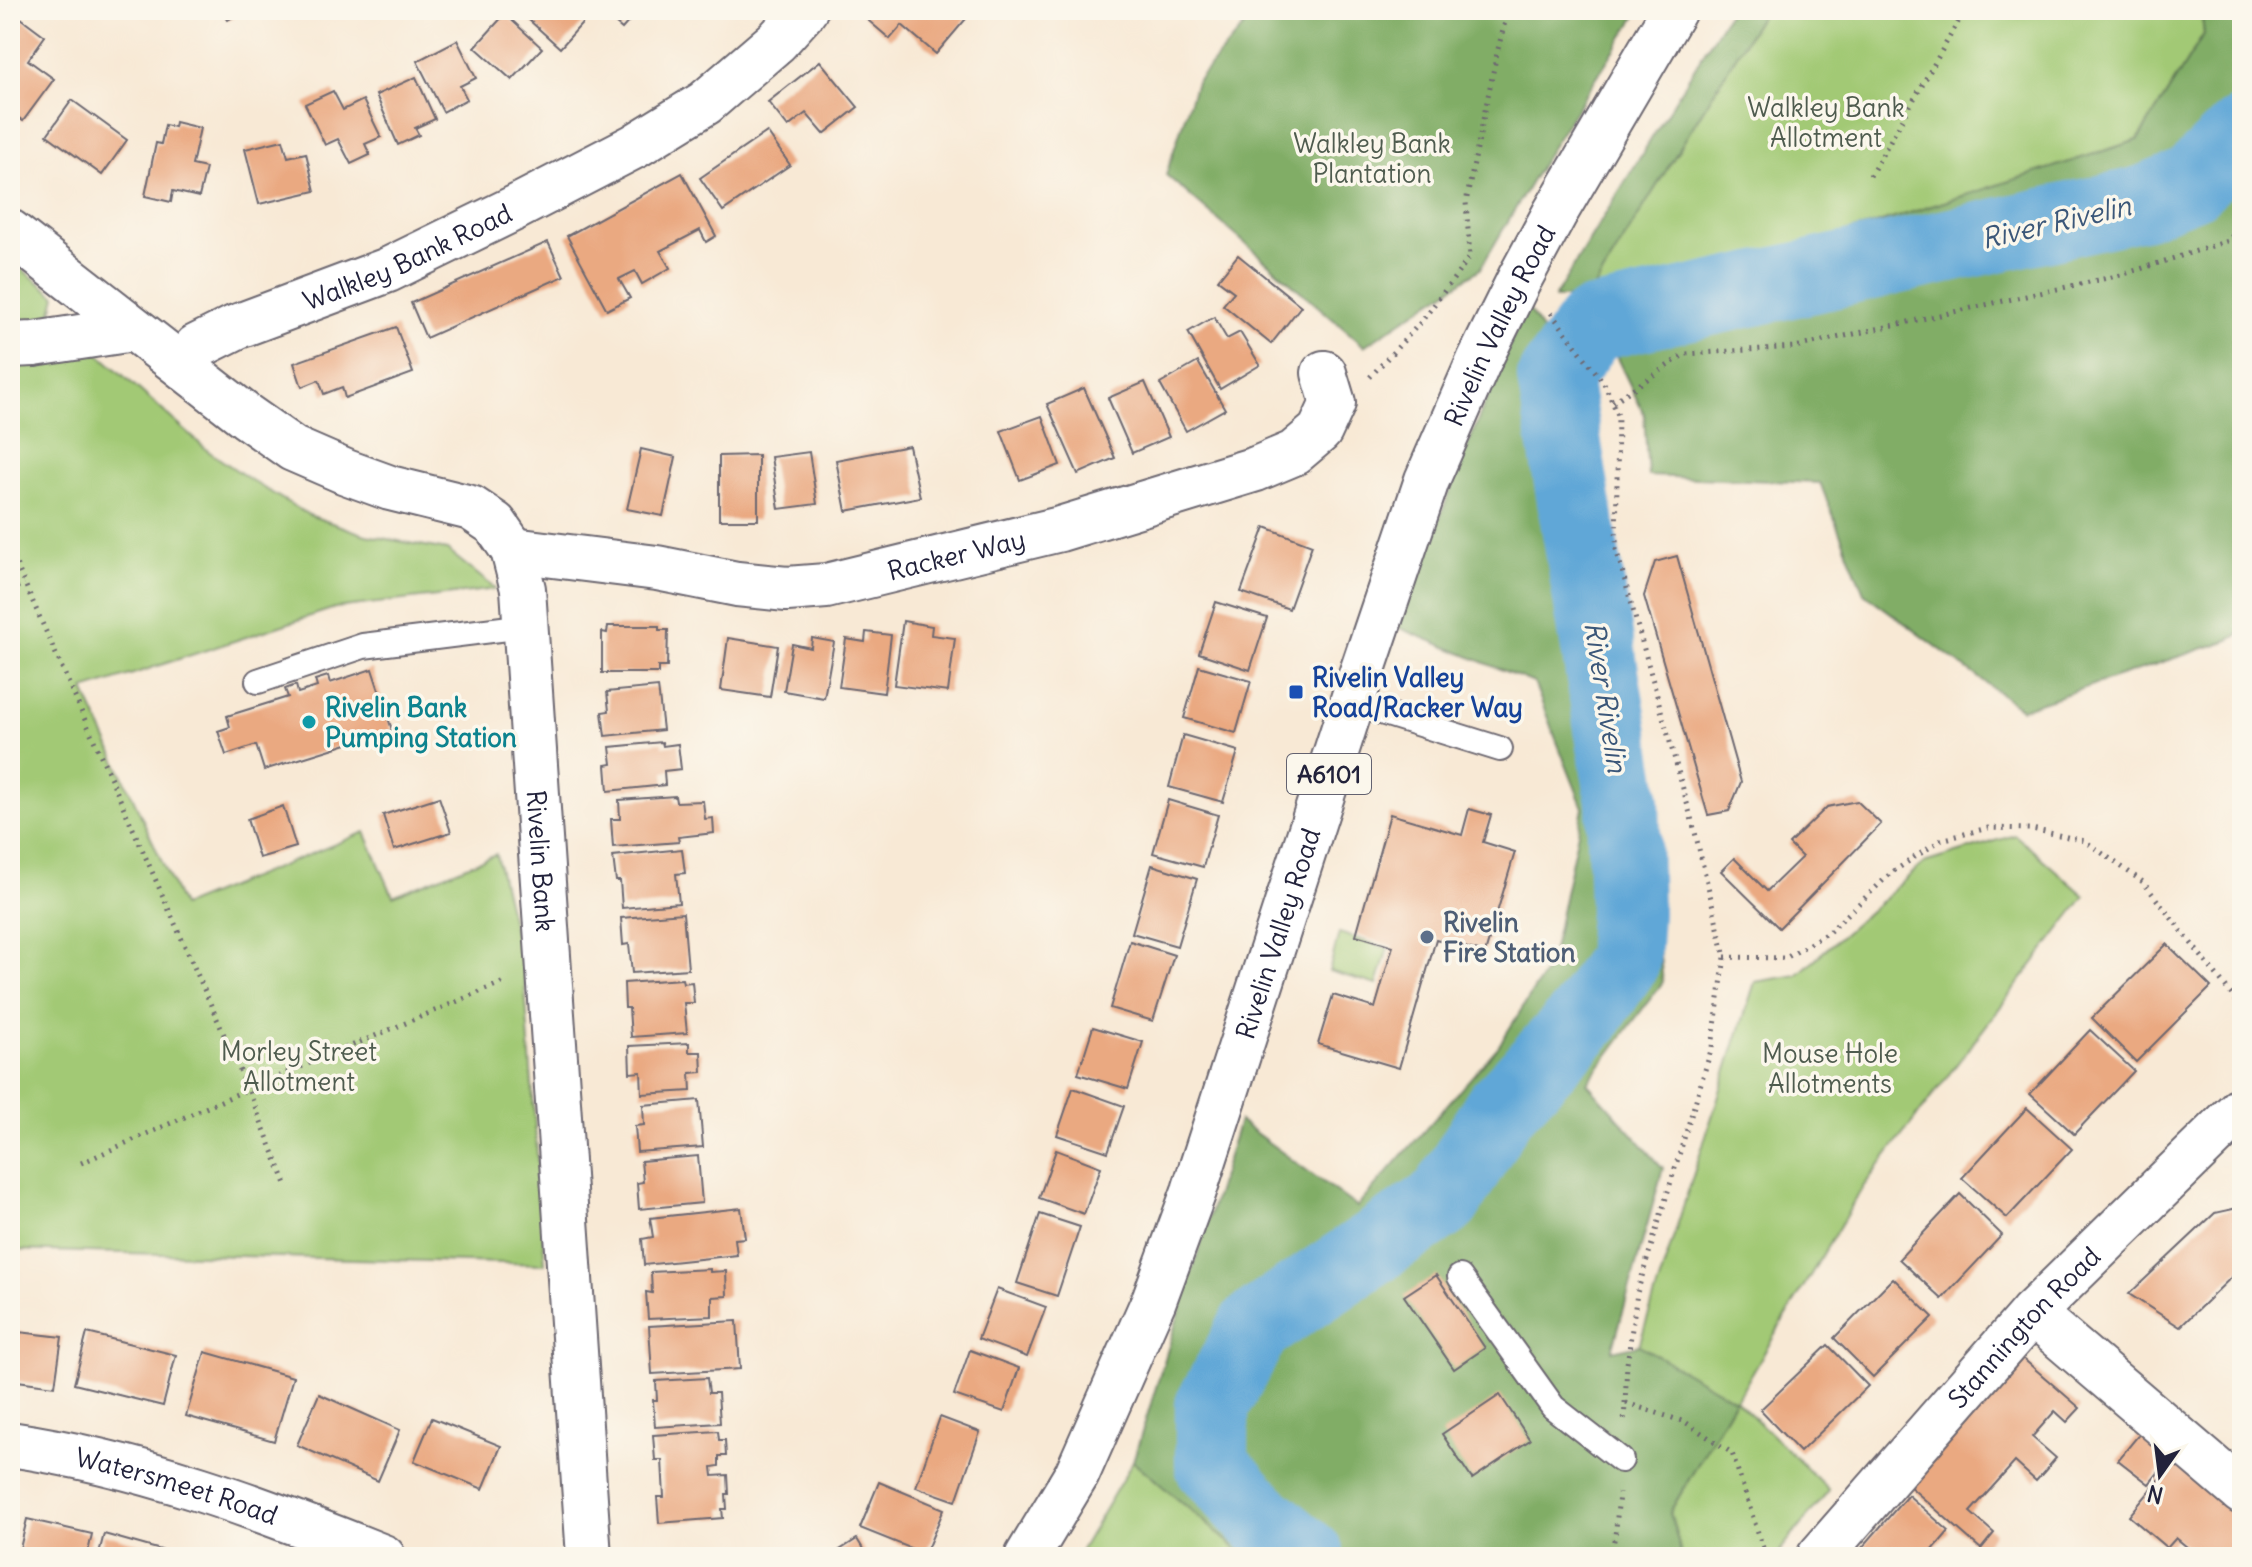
<svg xmlns="http://www.w3.org/2000/svg" width="2252" height="1567" font-family="Delius,sans-serif">
<style>
.green{fill:#a2c974;stroke:#627658;stroke-width:2}
.forest{fill:#81ad66;stroke:#526850;stroke-width:2}
.lines{fill:none;stroke-linecap:round;stroke-linejoin:round}
.river{stroke:#60a7d7;stroke-width:74}
.building{fill:#eaa981}
.lane-casing{stroke:#6d6871;stroke-width:28}
.street-casing{stroke:#6d6871;stroke-width:48}
.secondary-casing{stroke:#6d6871;stroke-width:48}
.primary-casing{stroke:#6d6871;stroke-width:48}
.path{stroke:#6d6871;stroke-width:5;stroke-dasharray:2 6;stroke-linecap:butt}
.lane{stroke:#fff;stroke-width:24}
.street{stroke:#fff;stroke-width:44}
.secondary{stroke:#fff;stroke-width:44}
.primary{stroke:#fff;stroke-width:44}
.transit-dot{fill:#1a4fb4;stroke:#fbf7ec;stroke-width:3}
.culture-dot{fill:#0f9aa8;stroke:#fbf7ec;stroke-width:3}
.service-dot{fill:#5c6f8a;stroke:#fbf7ec;stroke-width:3}
.labels{text-anchor:middle;dominant-baseline:central;stroke-width:7;stroke-linejoin:round;paint-order:stroke}
.shield{fill:#fbf7ec;stroke:#636270;stroke-width:2}
.shield-label{font-size:24px;font-weight:bold;fill:#22223b}
.park-label{font-size:26px;fill:#4f5c4f;stroke:#fbf7ec}
.street-label{font-size:26px;fill:#22223b;stroke:#fbf7ec}
.transit-label{font-size:26px;font-weight:bold;fill:#164399;stroke:#fbf7ec;text-anchor:start}
.culture-label{font-size:26px;font-weight:bold;fill:#0d838f;stroke:#fbf7ec;text-anchor:start}
.service-label{font-size:26px;font-weight:bold;fill:#4e5e75;stroke:#fbf7ec;text-anchor:start}
.water-label{font-size:28px;font-style:italic;fill:#3b5779;stroke:#fbf7ec}
</style>
<rect width="100%" height="100%" fill="#fbf7ec"/>
<filter id="ink" filterUnits="userSpaceOnUse"><feTurbulence type="fractalNoise" baseFrequency=".0125" numOctaves="2"/><feDisplacementMap in="SourceGraphic" scale="16" xChannelSelector="R" yChannelSelector="G"/><feConvolveMatrix kernelMatrix="1 2 1 2 8 2 1 2 1" color-interpolation-filters="sRGB"/></filter>
<filter id="wash" filterUnits="userSpaceOnUse"><feTurbulence type="fractalNoise" baseFrequency=".006" numOctaves="4" result="noise"/><feDisplacementMap in="SourceGraphic" scale="32" xChannelSelector="R" yChannelSelector="G"/><feGaussianBlur stdDeviation="1.8" result="paint"/><feColorMatrix in="noise" values="0 0 0 0 0 0 0 0 0 0 0 0 0 0 0 0 0 1.4 0 .05"/><feComposite in="paint" operator="in"/></filter>
<g filter="url(#wash)">
<rect width="100%" height="100%" fill="#f8e9d5"/>
<g class="green">
<path d="M1764 10H2201L2204 34 2138 140 1866 227 1588 297Z"/>
<path d="M10 260 56 296 52 312 208 451 257 484 309 515 366 535 447 550 496 589 335 608 84 690 182 906 365 832 393 896 496 854 524 974 545 1264 10 1250Z"/>
<path d="M2015 835 2085 896 1863 1187 1736 1400 1829 1490 1775 1557H1682L1670 1512 1735 1400 1639 1345 1755 982 1797 975 1924 863Z"/>
<path d="M1339 933 1388 948 1377 985 1329 971Z"/>
<path d="M1133 1461 1246 1557H1077Z"/>
</g>
<g class="forest">
<path d="M1258 10H1640L1548 153 1480 269 1364 346 1166 175 1196 82Z"/>
<path d="M1730 10H1764L1589 297 1866 227 2138 140 2204 34 2201 10H2242V633L2229 640 2021 709 1864 593 1820 483 1648 476 1644 414 1588 298H1554Z"/>
<path d="M1526 306 1589 402 1598 582 1645 829 1663 982 1587 1083 1663 1168 1612 1351 1639 1345 1735 1400 1670 1512 1682 1557H1246L1133 1461 1239 1121 1357 1207 1498 1047 1550 964 1583 808 1534 683 1397 627 1478 420Z"/>
</g>
<g class="lines">
<path class="river" d="M1308 1557 1256 1514 1212 1465V1406L1255 1327 1445 1200 1499 1110 1584 1019 1623 961 1626 913 1623 801 1554 378 1592 325 2142 203 2192 183 2242 134"/>
</g>
<g id="blocks">
<g class="building">
<path d="M222 10H245L228 20Z"/>
<path d="M518 10H581L588 17 560 48Z"/>
<path d="M600 10H635L637 12 622 29Z"/>
<path d="M868 10H967L971 13 936 54 902 25 890 39 863 16Z"/>
<path d="M505 14 542 48 512 80 475 47Z"/>
<path d="M21 18 45 36 28 60 54 79 23 121 10 111V33Z"/>
<path d="M457 40 476 78 460 86 467 99 443 112 417 61Z"/>
<path d="M820 61 858 107 824 134 806 113 788 127 768 102Z"/>
<path d="M416 77 435 119 415 128 419 135 398 145 376 95Z"/>
<path d="M333 91 343 110 363 100 381 137 365 144 370 155 351 164 338 139 325 145 305 104Z"/>
<path d="M72 100 127 140 102 175 47 135Z"/>
<path d="M175 122 200 128 192 165 206 168 199 197 173 191 171 202 145 196 156 143 161 144 165 125 174 127Z"/>
<path d="M767 132 790 165 723 211 700 178Z"/>
<path d="M283 140 288 157 306 153 315 191 259 204 245 149Z"/>
<path d="M682 173 716 236 706 242 700 230 660 251 670 268 642 284 635 271 619 279 630 298 607 310 567 236Z"/>
<path d="M548 242 564 276 426 338 411 303Z"/>
<path d="M1238 255 1301 306 1271 344 1223 305 1234 292 1218 280Z"/>
<path d="M1214 317 1227 339 1240 332 1260 365 1220 389 1188 332Z"/>
<path d="M396 327 413 373 345 398 342 387 324 394 319 380 302 387 294 363Z"/>
<path d="M1198 362 1225 409 1186 431 1160 384Z"/>
<path d="M1145 382 1169 437 1132 453 1108 398Z"/>
<path d="M1084 388 1115 458 1078 474 1047 404Z"/>
<path d="M1042 416 1060 465 1020 480 1001 431Z"/>
<path d="M909 446 920 497 846 511 836 460Z"/>
<path d="M641 449 676 457 663 516 627 509Z"/>
<path d="M809 452 817 504 779 509 771 457Z"/>
<path d="M758 455V520H719V456Z"/>
<path d="M1265 527 1312 545 1289 609 1241 592Z"/>
<path d="M1677 556 1741 782 1729 811 1708 815 1644 596 1655 562Z"/>
<path d="M1216 602 1267 618 1250 670 1199 653Z"/>
<path d="M903 621 932 626 931 635 955 638 948 692 894 685Z"/>
<path d="M608 626H659V630H668L667 667H658V673H602V632L607 633Z"/>
<path d="M866 632 891 635 884 693 839 687 846 639 865 642Z"/>
<path d="M728 638 778 646 770 697 721 690Z"/>
<path d="M812 638 834 642 824 698 784 691 792 644 811 648Z"/>
<path d="M1199 666 1251 681 1236 733 1184 718Z"/>
<path d="M372 669 392 730 264 770 256 745 226 755 218 731 230 727 227 716 288 697 285 689 296 685 298 693 317 687 315 680 328 676 330 683Z"/>
<path d="M658 687 663 730 605 736 602 712 609 711 607 692Z"/>
<path d="M1183 735 1238 751 1223 802 1169 787Z"/>
<path d="M662 742 663 746 678 744 681 769 664 771 665 785 608 791 606 765 612 764 610 747Z"/>
<path d="M675 796 676 802 703 801 705 819 713 818 714 833 678 837 679 842 613 847 611 819H620L619 800Z"/>
<path d="M439 797 451 832 394 850 383 815Z"/>
<path d="M1168 800 1218 815 1203 867 1153 853Z"/>
<path d="M1857 801 1881 824 1779 928 1721 871 1734 858 1767 891 1802 857 1789 844 1827 807Z"/>
<path d="M283 806 296 847 259 858 247 819Z"/>
<path d="M1469 809 1491 815 1483 842 1515 852 1485 953 1436 939 1399 1068 1318 1044 1333 995 1375 1008 1393 946 1356 935 1390 814 1462 835Z"/>
<path d="M682 849 685 873 676 874 679 903 622 908 620 881H616L613 856Z"/>
<path d="M1152 865 1197 879 1177 946 1132 933Z"/>
<path d="M683 913 688 969 632 973 629 944 623 945 621 918Z"/>
<path d="M1130 941 1174 955 1153 1021 1110 1008Z"/>
<path d="M2167 944 2211 987 2136 1062 2092 1018Z"/>
<path d="M682 979 683 983 692 982 694 1003H684L687 1033 631 1037 629 1008H625L624 983Z"/>
<path d="M1093 1027 1143 1042 1128 1089 1078 1074Z"/>
<path d="M2090 1030 2134 1071 2074 1134 2030 1094Z"/>
<path d="M689 1043V1052H701L702 1072 690 1073 691 1091 642 1094 641 1072 630 1073 629 1046Z"/>
<path d="M1073 1088 1124 1106 1108 1152 1057 1135Z"/>
<path d="M699 1100 703 1147 637 1152 635 1126 644 1125 643 1105Z"/>
<path d="M2027 1108 2072 1149 2007 1218 1962 1178Z"/>
<path d="M1056 1150 1101 1167 1084 1214 1039 1198Z"/>
<path d="M698 1156 702 1203 639 1209 637 1183 643 1182 641 1161Z"/>
<path d="M1960 1194 2002 1235 1942 1299 1899 1259Z"/>
<path d="M2242 1207V1267L2180 1327 2129 1294 2215 1213Z"/>
<path d="M741 1208 745 1238 735 1239 737 1255 644 1265 642 1239 653 1237 650 1218Z"/>
<path d="M1040 1214 1080 1227 1057 1296 1017 1283Z"/>
<path d="M710 1269V1272L726 1271 727 1296 712 1297V1316L648 1319 646 1292 652 1293 651 1272Z"/>
<path d="M1436 1275 1485 1348 1454 1369 1404 1296Z"/>
<path d="M1893 1278 1933 1317 1873 1377 1834 1338Z"/>
<path d="M997 1289 1046 1307 1027 1357 978 1339Z"/>
<path d="M737 1321 740 1369 652 1374 649 1326Z"/>
<path d="M10 1331 62 1337 55 1386 10 1380Z"/>
<path d="M87 1333 176 1355 163 1406 74 1384Z"/>
<path d="M1828 1345 1868 1386 1800 1452 1760 1410Z"/>
<path d="M970 1350 1019 1368 1004 1412 954 1395Z"/>
<path d="M205 1352 293 1377 274 1441 186 1416Z"/>
<path d="M2020 1356 2080 1408 2067 1422 2055 1411 2032 1437 2056 1458 2036 1481 2015 1462 1970 1512 1994 1533 1981 1549 1908 1485Z"/>
<path d="M707 1378 709 1393H718L720 1423 655 1427 653 1400H657L656 1381Z"/>
<path d="M319 1394 400 1430 378 1481 297 1445Z"/>
<path d="M1500 1395 1530 1440 1472 1479 1442 1434Z"/>
<path d="M940 1417 980 1432 956 1501 916 1487Z"/>
<path d="M432 1418 501 1446 483 1489 414 1461Z"/>
<path d="M2145 1427 2175 1452 2149 1484 2118 1460Z"/>
<path d="M718 1431 719 1440H725L726 1456H719V1466L712 1467 713 1476 728 1475 729 1494H726L727 1509H722L723 1518 659 1523 657 1497H664L662 1460H655L653 1435Z"/>
<path d="M2178 1457 2242 1510V1557H2199L2176 1538 2167 1548 2129 1516Z"/>
<path d="M879 1482 944 1509 925 1554 860 1528Z"/>
<path d="M1908 1495 1949 1531 1927 1557H1854Z"/>
<path d="M27 1519 92 1534 87 1557H18Z"/>
<path d="M104 1534 168 1552 167 1557H98Z"/>
<path d="M857 1539 868 1557H829Z"/>
</g>
</g>
</g>
<g filter="url(#ink)">
<use href="#blocks" fill-opacity="0" stroke="#6d6871" stroke-width="2"/>
<g class="lines">
<defs>
<g id="lane">
<path d="M258 681 363 646 525 626"/>
<path d="M1352 703 1500 749"/>
<path d="M1460 1277 1553 1407 1621 1460"/>
</g>
<g id="street">
<path id="s1" d="M10 232 246 416 293 449 346 472 390 488 471 508 495 524 513 550 523 589 589 1557"/>
<path d="M10 345 34 344 133 329"/>
<path id="s2" d="M183 365 196 347 236 327 388 270 515 208 635 146 705 103 777 41 805 10"/>
<path id="s3" d="M513 550 657 568 737 584 787 589 826 586 1060 529 1256 469 1294 453 1320 431 1333 403 1324 373"/>
<path d="M2032 1313 2242 1492"/>
<path id="s4" d="M10 1444C141 1463 261 1508 383 1557"/>
</g>
<g id="secondary">
<path id="s5" d="M1819 1557 2032 1313 2242 1108"/>
</g>
<g id="primary">
<path id="s6" d="M1027 1557 1077 1474 1154 1300 1194 1191 1360 678 1427 480 1479 361 1520 278 1555 213 1674 10"/>
</g>
</defs>
<use href="#lane" class="lane-casing"/>
<use href="#street" class="street-casing"/>
<use href="#secondary" class="secondary-casing"/>
<use href="#primary" class="primary-casing"/>
<g class="path">
<path d="M10 15 14 10"/>
<path d="M1870 176 1965 10"/>
<path d="M1551 313 1604 383 1618 415 1616 549 1694 828 1725 957 1712 1047 1637 1293 1627 1364 1624 1423"/>
<path d="M1370 377 1421 322 1470 257 1466 202 1497 53 1508 10"/>
<path d="M1613 402 1685 354 1795 347 2121 275 2228 241 2242 224"/>
<path d="M10 550 248 1089 286 1184"/>
<path d="M10 591 24 583"/>
<path d="M1725 957 1786 958 1829 932 1891 873 1941 840 1988 828 2032 829 2085 841 2143 882 2242 1008"/>
<path d="M81 1163 248 1089 506 981"/>
<path d="M1626 1403 1685 1422 1732 1453 1766 1557"/>
<path d="M1611 1557 1616 1529 1619 1493"/>
</g>
<use href="#lane" class="lane"/>
<use href="#street" class="street"/>
<use href="#secondary" class="secondary"/>
<use href="#primary" class="primary"/>
</g>
</g>
<rect class="transit-dot" x="1288" y="684" width="16" height="16" rx="4"/>
<circle class="culture-dot" cx="309" cy="722" r="8"/>
<circle class="service-dot" cx="1427" cy="937" r="8"/>
<g class="labels">
<rect class="shield" x="1287" y="754" width="84" height="40" rx="6"/>
<g class="shield-label">
<text x="1329" y="774">A6101</text>
</g>
<g class="park-label">
<text x="1826" y="107">Walkley Bank<tspan x="1826" dy="30">Allotment</tspan></text>
<text x="1372" y="143">Walkley Bank<tspan x="1372" dy="30">Plantation</tspan></text>
<text x="299" y="1051">Morley Street<tspan x="299" dy="30">Allotment</tspan></text>
<text x="1830" y="1053">Mouse Hole<tspan x="1830" dy="30">Allotments</tspan></text>
</g>
<g class="street-label">
<text stroke="none"><textPath href="#s2" startOffset="252">Walkley Bank Road</textPath></text>
<text stroke="none"><textPath href="#s6" startOffset="1322">Rivelin Valley Road</textPath></text>
<text stroke="none"><textPath href="#s3" startOffset="450">Racker Way</textPath></text>
<text stroke="none"><textPath href="#s1" startOffset="918">Rivelin Bank</textPath></text>
<text stroke="none"><textPath href="#s6" startOffset="674">Rivelin Valley Road</textPath></text>
<text stroke="none"><textPath href="#s5" startOffset="308">Stannington Road</textPath></text>
<text stroke="none"><textPath href="#s4" startOffset="172">Watersmeet Road</textPath></text>
</g>
<g class="transit-label">
<text x="1312" y="677">Rivelin Valley<tspan x="1312" dy="30">Road/Racker Way</tspan></text>
</g>
<g class="culture-label">
<text x="325" y="707">Rivelin Bank<tspan x="325" dy="30">Pumping Station</tspan></text>
</g>
<g class="service-label">
<text x="1443" y="922">Rivelin<tspan x="1443" dy="30">Fire Station</tspan></text>
</g>
<g class="water-label">
<text transform="translate(2056 222) rotate(-13)">River Rivelin</text>
<text transform="translate(1606 697) rotate(81)">River Rivelin</text>
</g>
</g>
<rect width="2252" height="1567" fill="none" stroke="#fbf7ec" stroke-width="40"/>
<g transform="translate(2160 1475) rotate(194)" stroke="#fbf7ec" stroke-width="6" paint-order="stroke">
<path d="M0-6L14 30L0 20L-14 30Z" fill="#22223b"/>
<text y="-12" font-size="22" font-weight="bold" text-anchor="middle" fill="#22223b">N</text>
</g>
</svg>
